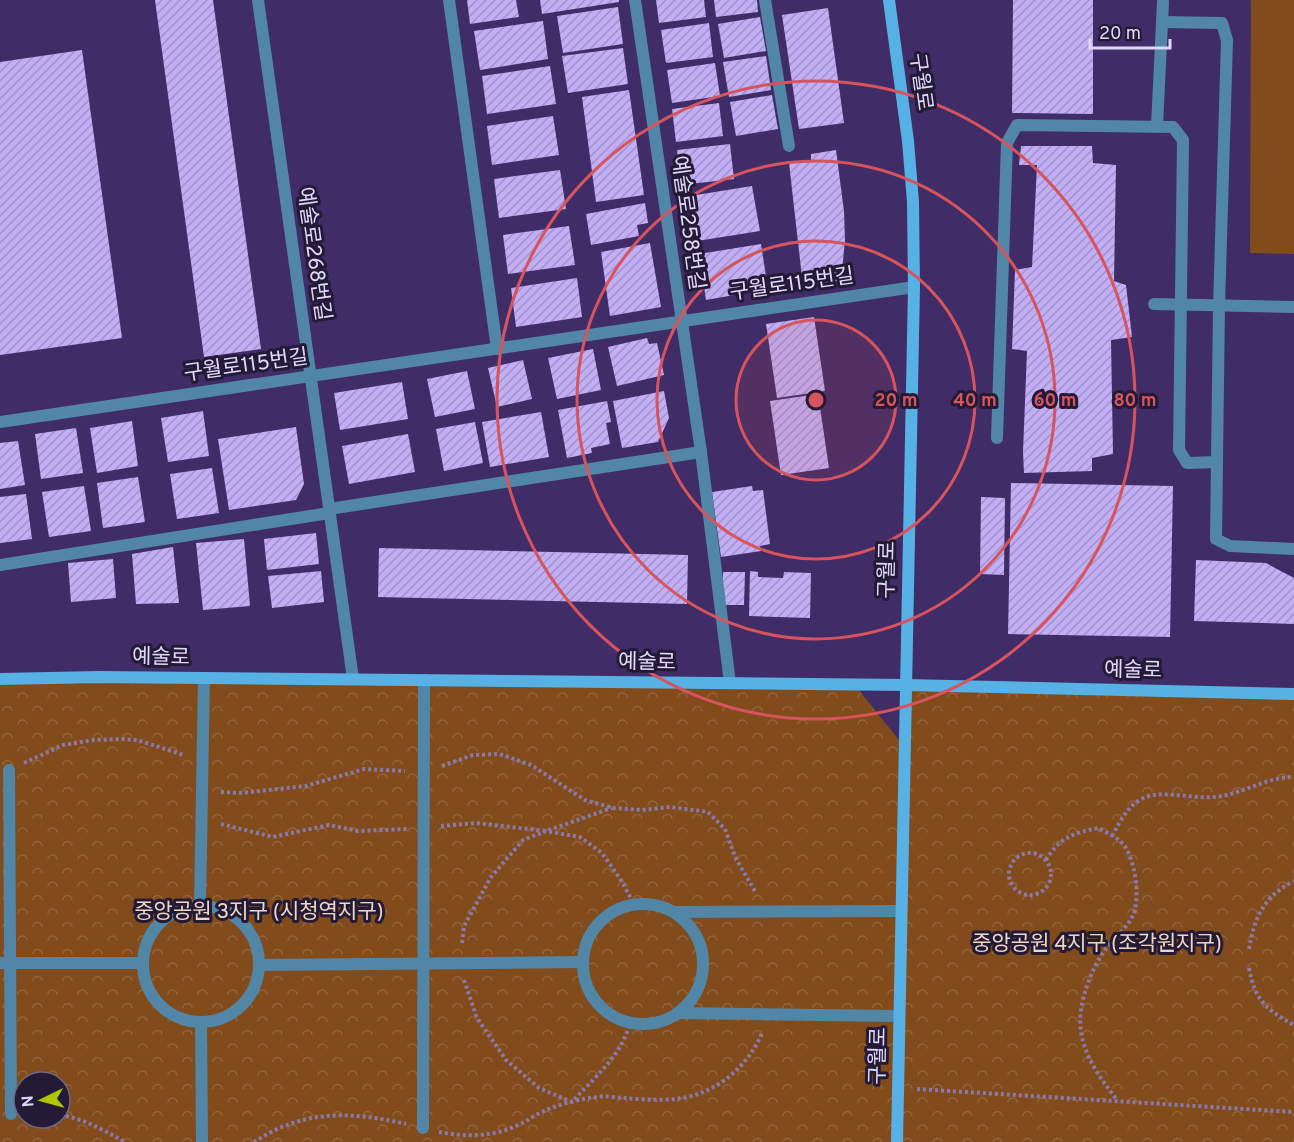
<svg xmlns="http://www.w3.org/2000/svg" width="1294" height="1142" font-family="Overpass,'Noto Sans KR',sans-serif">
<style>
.green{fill:#824b1c}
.park{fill:url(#park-crowns);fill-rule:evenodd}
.building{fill:url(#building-hatch)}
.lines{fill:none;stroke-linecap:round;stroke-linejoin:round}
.path{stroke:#897aaa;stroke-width:4;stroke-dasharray:3 3;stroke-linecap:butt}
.lane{stroke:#5186a7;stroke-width:12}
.street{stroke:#5186a7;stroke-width:12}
.secondary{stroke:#57b1e5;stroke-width:12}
.ring{fill:none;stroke:#d8545d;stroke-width:3}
.labels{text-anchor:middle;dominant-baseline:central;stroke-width:6;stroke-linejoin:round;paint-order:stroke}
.street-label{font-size:21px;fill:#e0d7fb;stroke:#231b35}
.park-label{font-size:21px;fill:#efd4c1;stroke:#231b35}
.centre{fill:#d8545d;stroke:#231b35;stroke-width:3}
.ring-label{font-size:18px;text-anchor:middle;font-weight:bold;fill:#d8545d;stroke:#231b35;stroke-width:6;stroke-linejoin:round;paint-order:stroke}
</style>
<defs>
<pattern id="park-crowns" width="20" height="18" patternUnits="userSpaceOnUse" patternTransform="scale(1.5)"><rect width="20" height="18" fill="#824b1c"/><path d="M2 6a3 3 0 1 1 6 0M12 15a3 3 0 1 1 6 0" fill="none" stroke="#93643e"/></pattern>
<pattern id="building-hatch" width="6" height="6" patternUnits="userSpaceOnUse" patternTransform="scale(1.5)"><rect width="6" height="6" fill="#c1aef4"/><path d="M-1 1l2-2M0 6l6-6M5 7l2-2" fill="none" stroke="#a292ca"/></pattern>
</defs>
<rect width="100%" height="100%" fill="#402c66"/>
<path class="green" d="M1251 0H1294V254L1250 253Z"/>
<path class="park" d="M0 680 854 684 903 745 905 685 1294 694V1142H0ZM24 1082H60V1118H24Z"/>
<g class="building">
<path d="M155 0H213L261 349 204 357Z"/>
<path d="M467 0H516L519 17 470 24Z"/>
<path d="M540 0H619V2L542 14Z"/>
<path d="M656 0H704L706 17 659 23Z"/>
<path d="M714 0H757L758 12 716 17Z"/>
<path d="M1013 0H1093V114L1012 113Z"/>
<path d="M618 7 623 44 563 53 557 16Z"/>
<path d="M828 8 844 123 799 129 782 15Z"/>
<path d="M760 17 766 51 724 58 718 24Z"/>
<path d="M543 21 548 59 480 70 474 31Z"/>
<path d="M709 23 713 57 666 63 661 30Z"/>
<path d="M623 48 628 84 568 93 562 56Z"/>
<path d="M82 50 122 338 0 355V62Z"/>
<path d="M766 56 771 90 729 97 723 62Z"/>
<path d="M715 63 720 96 672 103 667 70Z"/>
<path d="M550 66 556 104 487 114 482 76Z"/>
<path d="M629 90 644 195 596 202 582 97Z"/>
<path d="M772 95 778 129 736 136 730 102Z"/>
<path d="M719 103 723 136 676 142 672 109Z"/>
<path d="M553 116 559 155 492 165 487 126Z"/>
<path d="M730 144 734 179 681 185 677 150Z"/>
<path d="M1021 146H1092L1093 163 1116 165 1114 281 1126 285 1132 337 1111 340 1113 454 1092 458V471L1024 473 1023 452 1027 351 1012 349 1015 270 1032 267 1037 165H1019Z"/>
<path d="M836 150 844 211 845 240 842 271 837 272V281L803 286 789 163 811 160V154Z"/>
<path d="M560 170 566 209 499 218 494 179Z"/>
<path d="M752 186 760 231 697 241 690 196Z"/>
<path d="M645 203 648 223 637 225 639 236 591 245 586 214Z"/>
<path d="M569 226 575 265 508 274 503 235Z"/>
<path d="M650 243 661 307 610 316 601 252Z"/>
<path d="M761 244 768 289 706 300 699 254Z"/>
<path d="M577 278 582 317 516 327 511 288Z"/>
<path d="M814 317 825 391 777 398 766 324Z"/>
<path d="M647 338 649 344 657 343 664 375 617 386 608 347Z"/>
<path d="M593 349 601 390 557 399 548 358Z"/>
<path d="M523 360 532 399 497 407 488 368Z"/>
<path d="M467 371 475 409 435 417 427 379Z"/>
<path d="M402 382 408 419 340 430 334 393Z"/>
<path d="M664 391 669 418 658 442 622 448 613 401Z"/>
<path d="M818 394 829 468 781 475 770 401Z"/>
<path d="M607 401 611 422 606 423 610 444 591 448 592 453 567 458 558 410Z"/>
<path d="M203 411 209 456 168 462 161 418Z"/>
<path d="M541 412 549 457 490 467 482 422Z"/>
<path d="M132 421 138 466 97 473 90 428Z"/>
<path d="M475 422 483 463 444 471 436 429Z"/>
<path d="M296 427 304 484 296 500 229 510 218 439Z"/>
<path d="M76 428 83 473 41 479 35 434Z"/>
<path d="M408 434 415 472 349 484 342 446Z"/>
<path d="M18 441 25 485 0 489V443Z"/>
<path d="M212 468 219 513 177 519 170 474Z"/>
<path d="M138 477 145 522 103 528 97 483Z"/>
<path d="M1011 483 1173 486 1170 637 1008 634Z"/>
<path d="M84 486 91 531 49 537 42 492Z"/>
<path d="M752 486 753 491 763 490 770 544 760 546 761 551 721 557 712 492Z"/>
<path d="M26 494 32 539 0 543V497Z"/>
<path d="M981 497 1005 498 1004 575 980 574Z"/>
<path d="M316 533 319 564 267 570 264 539Z"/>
<path d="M244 539 250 606 203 610 196 543Z"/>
<path d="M173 547 179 603 136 604 132 554Z"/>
<path d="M379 548 688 555 687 604 378 597Z"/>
<path d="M113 559 116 598 71 602 68 563Z"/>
<path d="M1196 560 1266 563 1294 578V624L1194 621Z"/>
<path d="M321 571 324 602 272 608 268 576Z"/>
<path d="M750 571 758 572V577L783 578 784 572 811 573 810 618 749 616Z"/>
<path d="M723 572H745L744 605H723Z"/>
</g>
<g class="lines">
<g class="path">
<path d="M24 763 63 745 94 740 120 739 137 740 184 755"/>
<path d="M442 766 473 755 500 754 531 765 585 800 613 808 642 810 670 807 708 812 725 829 735 857 756 893"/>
<path d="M221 792 240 793 306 786 364 769 405 771"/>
<path d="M221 824 273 837 329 825 358 831 407 829"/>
<path d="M441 826 476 823 546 831 612 808"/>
<path d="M1112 836C1121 820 1129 802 1149 796 1170 791 1192 799 1214 797 1241 795 1265 777 1294 777"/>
<circle cx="1030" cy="874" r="21"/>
<path d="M1046 860C1059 838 1073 833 1098 828 1105 832 1115 836 1121 842 1135 854 1141 899 1133 915 1127 928 1116 936 1107 947 1094 964 1084 989 1081 1010 1076 1046 1097 1074 1117 1100"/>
<path d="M462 943 464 926 491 877 523 840 546 831 580 837 602 853 621 880 634 904"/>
<path d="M1249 949C1254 918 1264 896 1294 881"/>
<path d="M1249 968C1255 1000 1265 1009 1294 1025"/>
<path d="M464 980 477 1018 506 1060 539 1088 572 1102C594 1078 623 1054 630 1022"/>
<path d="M917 1089 1294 1112"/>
<path d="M60 1115C83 1118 105 1131 125 1142"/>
<path d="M439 1132C464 1137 492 1137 516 1126 526 1122 534 1115 544 1111 560 1104 580 1099 597 1097 606 1095 616 1098 625 1098 647 1100 676 1102 698 1094 727 1084 750 1061 762 1033"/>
<path d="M254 1142C264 1136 275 1129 287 1125 326 1110 367 1115 406 1124"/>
</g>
<g class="lane">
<path d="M258 0 353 679"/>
<path d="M449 0 497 349"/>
<path d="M635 0 701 452 730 683"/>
<path d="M765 0 789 146"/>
<path d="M1162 22 1222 23 1227 40 1219 306 1216 539 1230 546 1294 549"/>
<path d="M1157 126 1163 2"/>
<path d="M1154 304 1294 307"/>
<path d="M0 422 914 287"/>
<path d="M997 438 1007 143 1017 125 1173 127 1183 140 1179 450 1187 463 1217 462"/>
<path d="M329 509 701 452"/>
<path d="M0 565 329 513"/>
</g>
<g class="street">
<path d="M9 770 11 1114"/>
<path d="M200 904 204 678"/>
<circle cx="643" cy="964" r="60"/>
<circle cx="201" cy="964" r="58"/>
<path d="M674 912 901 911"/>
<path d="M0 963H142"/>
<path d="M259 965 583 962"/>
<path d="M677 1013 899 1016"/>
<path d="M201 1022 202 1142"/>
<path d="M423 1128 424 680"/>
</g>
<g class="secondary">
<path d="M889 0 908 141 913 202 914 287 897 1142"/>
<path d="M0 679 99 677 905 685 1294 694"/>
</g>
</g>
<circle cx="816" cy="400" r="80" fill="#d8545d" fill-opacity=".12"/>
<g class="ring">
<circle cx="816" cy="400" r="80"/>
<circle cx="816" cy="400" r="159"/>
<circle cx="816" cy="400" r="239"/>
<circle cx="816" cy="400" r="319"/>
</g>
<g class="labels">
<g class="street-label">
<text transform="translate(920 82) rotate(82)">구월로</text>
<text transform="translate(687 223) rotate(82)">예술로258번길</text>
<text transform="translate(313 254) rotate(82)">예술로268번길</text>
<text transform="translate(792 285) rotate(-8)">구월로115번길</text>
<text transform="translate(246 366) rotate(-8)">구월로115번길</text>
<text transform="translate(888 570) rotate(-89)">구월로</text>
<text transform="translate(161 658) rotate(1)">예술로</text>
<text transform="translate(647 663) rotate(1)">예술로</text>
<text transform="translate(1133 671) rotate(1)">예술로</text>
<text transform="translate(879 1056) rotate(-89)">구월로</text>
</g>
<g class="park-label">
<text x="259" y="912">중앙공원 3지구 (시청역지구)</text>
<text x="1097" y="944">중앙공원 4지구 (조각원지구)</text>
</g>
</g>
<circle cx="816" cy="400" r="9" class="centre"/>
<g class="ring-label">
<text x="896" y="406">20 m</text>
<text x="975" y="406">40 m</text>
<text x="1055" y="406">60 m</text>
<text x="1135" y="406">80 m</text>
</g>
<g transform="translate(42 1100) rotate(265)"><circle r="28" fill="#231b35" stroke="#6f6684" stroke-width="1.5"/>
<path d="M0-4.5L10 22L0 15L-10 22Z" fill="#b1c500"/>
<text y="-9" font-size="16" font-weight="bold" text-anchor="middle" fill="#e0d7fb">N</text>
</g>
<path d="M1090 39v9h80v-9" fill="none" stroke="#e0d7fb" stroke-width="3"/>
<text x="1099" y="39" font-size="18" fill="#e0d7fb" stroke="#231b35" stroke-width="4.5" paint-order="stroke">20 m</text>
</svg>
